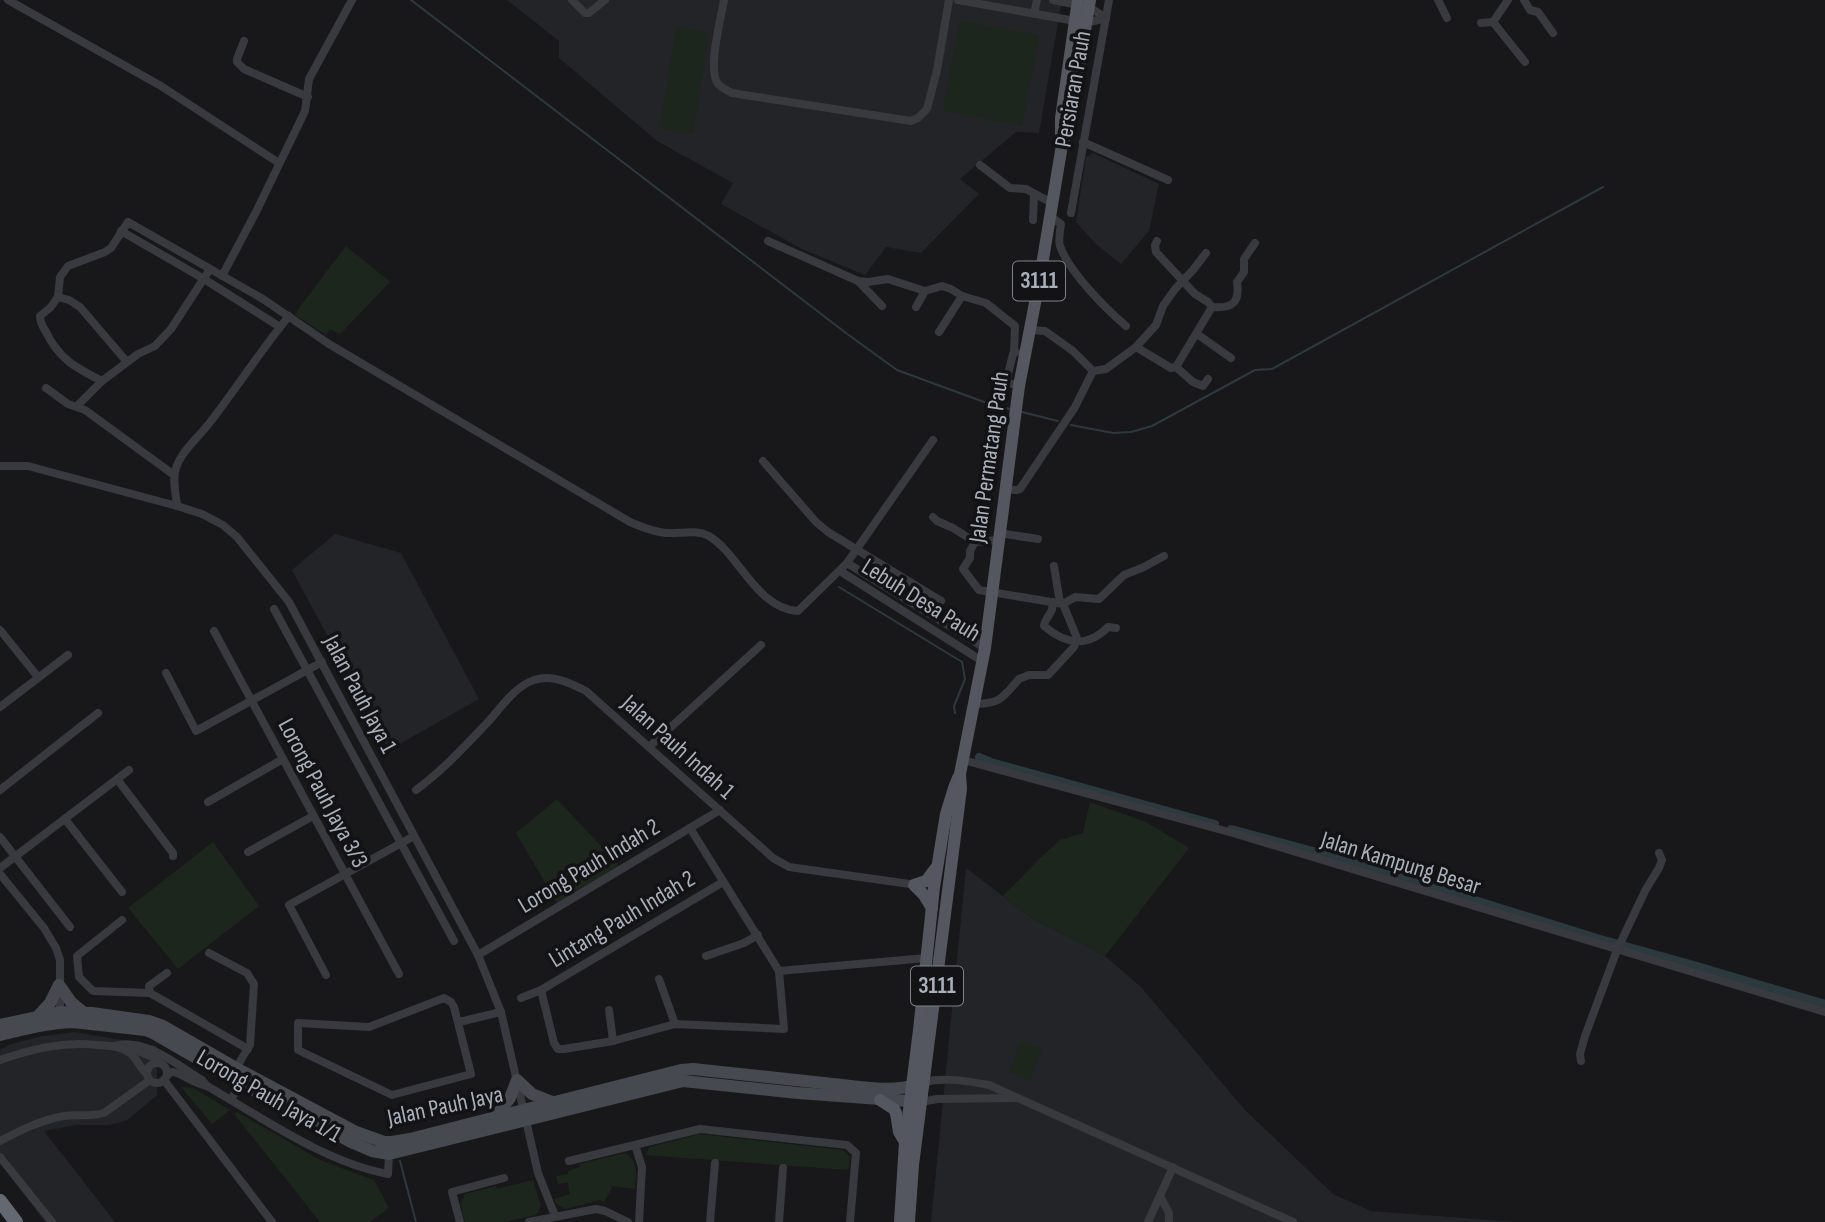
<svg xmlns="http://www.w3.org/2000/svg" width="1825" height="1222" font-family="'Sofia Sans Condensed',sans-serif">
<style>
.built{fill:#232427}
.green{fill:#1d261d}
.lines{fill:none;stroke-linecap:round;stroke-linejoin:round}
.stream{stroke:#2c393f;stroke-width:2}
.canal{stroke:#2c393f;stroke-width:8}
.street{stroke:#383a3f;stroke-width:8}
.secondary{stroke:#464950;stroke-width:12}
.primary{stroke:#54575f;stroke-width:12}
.highway{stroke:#646971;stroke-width:14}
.labels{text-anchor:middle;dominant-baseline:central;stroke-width:7;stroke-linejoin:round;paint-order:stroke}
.shield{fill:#131315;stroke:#7c8189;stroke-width:2}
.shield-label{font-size:23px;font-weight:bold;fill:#a9b0bb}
.street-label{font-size:24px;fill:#a9b0bb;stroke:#131315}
</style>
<rect width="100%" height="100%" fill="#18181a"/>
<g class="built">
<path d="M507 0H1062L1039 133 1016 132 960 179 979 194 921 253 886 247 865 275 802 249 721 204 733 183 657 141 559 58V41Z"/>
<path d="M1093 153 1159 184 1149 231 1121 264 1096 244 1076 222 1086 157Z"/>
<path d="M335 534 401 553 479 699 389 750 292 570Z"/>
<path d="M966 868 1033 919 1105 956 1141 987 1245 1110 1333 1194 1371 1211 1515 1222H931Z"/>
<path d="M75 1032 157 1046V1095L126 1121 109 1125H76L44 1131 115 1222H45L0 1163V1050L11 1044 42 1036Z"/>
</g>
<g class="green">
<path d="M960 21 1039 35 1022 126 943 111Z"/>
<path d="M676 27 709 32 693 134 660 129Z"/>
<path d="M346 246 390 282 340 334 330 329 326 335 295 315 299 308Z"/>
<path d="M557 799 623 870 560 908 516 833Z"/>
<path d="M1090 802 1146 822 1189 848 1105 956 1033 919 1003 896 1040 858 1060 840 1083 833Z"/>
<path d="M213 842 259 906 178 969 128 908Z"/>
<path d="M1021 1041 1042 1048 1030 1080 1009 1073Z"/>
<path d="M181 1087 193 1088 230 1110 212 1124Z"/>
<path d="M237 1112 320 1160 374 1180 389 1208 370 1222H320L234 1114Z"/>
<path d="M699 1134 843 1150 850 1157 848 1170 645 1155 650 1147Z"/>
<path d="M625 1153C639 1162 636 1174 635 1189L613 1186 604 1202 600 1200 565 1209 556 1204 554 1199 570 1194 568 1183 558 1184 556 1176 568 1174V1171L580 1167 579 1164Z"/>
<path d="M533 1180 541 1206 536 1215 505 1222H465L460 1204 465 1194 496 1186 497 1189Z"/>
</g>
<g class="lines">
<g class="stream">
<path d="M411 0 846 333 897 370 984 402 1010 409"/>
<path d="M1022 412 1058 421"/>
<path d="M1071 425 1113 433 1131 432 1152 426 1255 370 1272 369 1603 187"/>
<path d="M839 587 962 662 965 679 954 706 955 713"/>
<path d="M400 1161 416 1222"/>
</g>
<g class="canal">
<path d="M979 757 991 762 1215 824"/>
<path d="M1231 829 1343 859 1597 938 1694 965 1825 1004"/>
</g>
<g class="street">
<path d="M8 0 161 86 279 163"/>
<path d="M572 0 585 13H589L605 0"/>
<path d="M724 0C721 19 707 69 718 84 722 88 728 91 732 93L911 121 918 118 927 109 937 70 949 0"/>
<path d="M958 0 1086 23 1106 18"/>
<path d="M1053 0 1089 7 1106 18"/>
<path d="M1438 0 1447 18"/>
<path d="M1524 0 1530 10 1538 12 1553 33"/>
<path d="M1034 14 1037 0"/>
<path d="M1493 22 1525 62"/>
<path d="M1481 23 1493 22 1508 0"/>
<path d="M244 41 237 59V62L244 69 308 97"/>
<path d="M1083 142 1168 180"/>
<path d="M980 165 1010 188 1026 189 1052 203"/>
<path d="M1071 213 1109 0"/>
<path d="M1050 218 1054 219 1061 224C1060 231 1058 240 1060 246 1069 272 1106 309 1126 326"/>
<path d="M1033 220 1034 194"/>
<path d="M121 231 204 279 280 327"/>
<path d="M768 241 858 281 868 282 888 279 925 291 942 286 951 289 962 296 986 303 1015 326 1014 353"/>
<path d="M1157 241 1155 245 1156 252 1195 294 1208 302 1212 307C1233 309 1240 302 1237 282L1244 272V259L1255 243"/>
<path d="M222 276 256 212 305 111 309 79 352 0"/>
<path d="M858 281 882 306"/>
<path d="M58 297 69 300 80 307 127 362"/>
<path d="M916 307 925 291"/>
<path d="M1029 330 1045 331 1073 351 1093 371 1106 369 1136 347 1171 368 1176 367 1212 307"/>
<path d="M939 332 962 296"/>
<path d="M1197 334 1231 358"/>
<path d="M1136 347 1156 325 1163 306 1175 289 1193 270 1206 253"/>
<path d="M1016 352 1013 354 1006 382 1019 386"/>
<path d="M1176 367 1193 382 1203 386 1208 379"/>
<path d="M102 381C76 368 59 359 46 332 43 327 40 323 40 316L50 308 58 297 60 277 68 266 105 252 111 248 128 222 263 299 329 344 630 522C642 527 653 532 666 533 681 534 695 529 709 536 740 555 756 608 798 611L847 563 933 440"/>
<path d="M46 388 68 404 85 410 174 475"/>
<path d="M77 406 102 381 138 354 155 346 171 329 210 269"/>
<path d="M763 461 816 522 828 532 941 601"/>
<path d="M0 466H28L177 506 202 514 223 525 237 537 289 602 478 955 501 1012 538 1173 555 1216"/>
<path d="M1005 489 1016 490 1020 489 1075 407 1093 371"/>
<path d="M177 506C176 494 172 480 176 468 182 450 200 436 211 421 238 386 261 350 289 316"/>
<path d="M933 517 937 521 953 528 975 542 998 540"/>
<path d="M999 533 1038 539"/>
<path d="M975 542 970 551V558L963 569 979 590 1063 604 1075 597 1099 599 1124 575 1144 567 1164 556"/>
<path d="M847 563 985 648"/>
<path d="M1054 566 1060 603"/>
<path d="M840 571 982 661"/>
<path d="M1052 602C1055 612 1045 617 1044 626 1065 644 1088 648 1108 627L1116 628"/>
<path d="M274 609 454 941"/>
<path d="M0 630 38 677"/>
<path d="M214 631 399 974"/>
<path d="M166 673 196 731 322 662"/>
<path d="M974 704C1001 704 1002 698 1019 679L1029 675H1048L1074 647 1077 638 1063 604"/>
<path d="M0 707 68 655"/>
<path d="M649 747 761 645"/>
<path d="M963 760 1233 833 1825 1012"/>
<path d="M117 779 173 853V856"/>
<path d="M0 790 98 713"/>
<path d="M416 790C442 771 464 747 487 723 500 709 515 686 534 680 553 674 570 683 586 691L773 858 789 867 917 885"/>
<path d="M208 802 283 759"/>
<path d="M65 819 122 892"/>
<path d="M0 837 70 927"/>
<path d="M248 852 313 816"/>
<path d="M0 868 129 770"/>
<path d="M0 874 44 928 56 948 60 960V1016"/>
<path d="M122 920 77 956 79 977 93 991 150 993 248 1049"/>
<path d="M209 953 247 973 254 984 250 1045 236 1068"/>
<path d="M478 955 720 810"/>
<path d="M706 956 744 943 758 935"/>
<path d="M779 971 926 958"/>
<path d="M326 975 289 905 414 836"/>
<path d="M659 979 675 1024"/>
<path d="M541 990 554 1043 558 1049H564L613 1041 675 1024 784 1029 779 971 690 828"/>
<path d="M150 993 149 986 167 973"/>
<path d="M444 998 451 1002 454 1007 471 1074 392 1095 298 1050V1023L369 1027Z"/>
<path d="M521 998 541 990 723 882"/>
<path d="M609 1010 613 1041"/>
<path d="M459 1022 501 1012"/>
<path d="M114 1046C145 1037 177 1065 202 1080L207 1086C263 1118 324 1162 388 1174L389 1154"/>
<path d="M130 1048 153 1057 160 1063"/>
<path d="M0 1060C32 1049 64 1041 98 1045 109 1046 121 1046 130 1053 137 1059 140 1068 147 1074"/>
<path d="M1581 1061 1580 1054 1585 1036 1617 950 1646 889 1659 868 1662 860 1659 853"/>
<circle cx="157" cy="1073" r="10"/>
<path d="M167 1075C169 1074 171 1072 173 1072 179 1072 196 1085 207 1086"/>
<path d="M164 1080 272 1222"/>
<path d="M924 1082C945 1077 968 1081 989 1085L1293 1222"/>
<path d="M231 1100 240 1083"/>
<path d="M921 1102 937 1099 1014 1098"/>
<path d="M0 1141C21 1130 41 1120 64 1116 78 1114 91 1117 104 1113L150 1080"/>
<path d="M635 1145 642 1167 639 1222"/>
<path d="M0 1157 52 1222"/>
<path d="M569 1161 700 1129 847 1145 856 1153 850 1222"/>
<path d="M1160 1196 1169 1213V1222"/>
<path d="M460 1222 452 1192 504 1178"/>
<path d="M529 1222 596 1209 605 1211 628 1222"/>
<path d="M710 1222 715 1163"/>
<path d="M779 1222 783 1168"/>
<path d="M1148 1222 1173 1167"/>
</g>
<g class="secondary">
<path d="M59 985 71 1002 84 1013"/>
<path d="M38 1016 50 1003 59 985"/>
<path d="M0 1025 60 1012 92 1013 149 1021 163 1026 236 1068 356 1132 384 1142H392L410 1139 681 1070 693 1069C739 1074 786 1079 833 1084 861 1087 893 1093 920 1084"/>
<path d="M0 1035C24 1029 48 1023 73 1022L145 1030 153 1033 240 1083 351 1142 372 1151 389 1154 683 1081 798 1093 921 1102"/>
<path d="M495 1117 510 1098 517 1080 532 1094 555 1103"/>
</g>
<g class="primary">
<path d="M1061 134V118L1078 0"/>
<path d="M932 908 924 895 914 885 926 881 935 869"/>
<path d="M880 1100 894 1109 896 1113 899 1132 905 1142"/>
<path d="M900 1222 905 1142 919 1030 934 887 946 814 954 788 958 778"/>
<path d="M909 1222 913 1165 961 789 960 774 985 648 1019 386 1040 277 1062 145 1070 119 1090 0"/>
</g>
<path class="highway" d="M0 1201 16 1222"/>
</g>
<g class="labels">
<g class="shield">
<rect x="1013" y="261.5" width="52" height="39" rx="5"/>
<rect x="911" y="966.5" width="52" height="39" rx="5"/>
</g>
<g class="shield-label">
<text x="1039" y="281">3111</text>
<text x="937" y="986">3111</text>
</g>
<g class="street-label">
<text transform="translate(1073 89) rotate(-80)">Persiaran Pauh</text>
<text transform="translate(989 457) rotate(-82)">Jalan Permatang Pauh</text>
<text transform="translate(921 600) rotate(32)">Lebuh Desa Pauh</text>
<text transform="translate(360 694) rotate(62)">Jalan Pauh Jaya 1</text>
<text transform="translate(678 747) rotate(42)">Jalan Pauh Indah 1</text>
<text transform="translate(323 793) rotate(62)">Lorong Pauh Jaya 3/3</text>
<text transform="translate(1401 863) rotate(17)">Jalan Kampung Besar</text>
<text transform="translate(589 866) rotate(-31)">Lorong Pauh Indah 2</text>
<text transform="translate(622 919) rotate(-31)">Lintang Pauh Indah 2</text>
<text transform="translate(269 1096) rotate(30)">Lorong Pauh Jaya 1/1</text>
<text transform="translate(445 1106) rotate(-12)">Jalan Pauh Jaya</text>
</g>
</g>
</svg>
